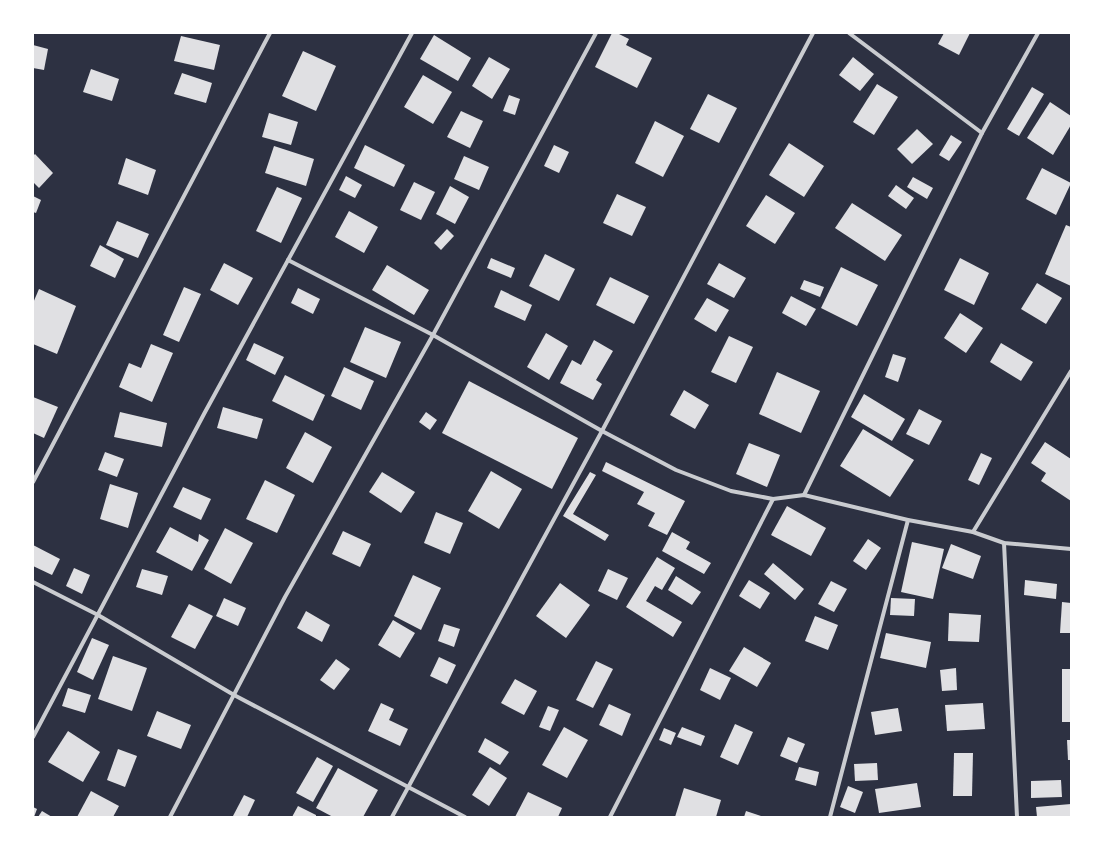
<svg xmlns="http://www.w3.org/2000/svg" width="1104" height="850" font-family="Figtree,sans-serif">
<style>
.building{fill:#e0e0e3}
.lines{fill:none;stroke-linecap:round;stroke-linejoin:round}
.minor{stroke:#caccd0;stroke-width:4}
</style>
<rect width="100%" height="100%" fill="#2d3142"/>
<g class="building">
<path d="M612 33H617L629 39 626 45 652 58 637 88 595 67Z"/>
<path d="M944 33H970L959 55 938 44Z"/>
<path d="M434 35 471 58 458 81 420 59Z"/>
<path d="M181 36 220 45 214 70 174 61Z"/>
<path d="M33 45 48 49 44 70 33 68Z"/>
<path d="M303 51 336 66 316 111 282 96Z"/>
<path d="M489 57 510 69 492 99 472 86Z"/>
<path d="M853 57 874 74 860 91 839 75Z"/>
<path d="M91 69 119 79 112 101 83 92Z"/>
<path d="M182 73 212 83 206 103 174 94Z"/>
<path d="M423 75 452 92 433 124 404 107Z"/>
<path d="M877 84 898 97 874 135 853 122Z"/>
<path d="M1032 87 1044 94 1019 136 1007 129Z"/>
<path d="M708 94 737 108 719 143 690 129Z"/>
<path d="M509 95 520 99 515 115 503 111Z"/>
<path d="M1050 102 1071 116V125L1053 155 1027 138Z"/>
<path d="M461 111 483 121 470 148 447 137Z"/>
<path d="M269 113 298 122 291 145 262 137Z"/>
<path d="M655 121 684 136 663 177 635 163Z"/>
<path d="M917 129 933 144 912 164 897 149Z"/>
<path d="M951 135 962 142 949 161 939 155Z"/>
<path d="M789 143 824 166 804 197 769 175Z"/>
<path d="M365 145 405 165 394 187 354 168Z"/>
<path d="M554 145 569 152 559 173 544 166Z"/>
<path d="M274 146 314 159 306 186 265 173Z"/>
<path d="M35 154 53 173 39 188 33 182V156Z"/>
<path d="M464 156 489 167 479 190 454 179Z"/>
<path d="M126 158 156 170 148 195 118 184Z"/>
<path d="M1042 168 1071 183 1056 215 1026 199Z"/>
<path d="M346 176 362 185 355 198 339 190Z"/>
<path d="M913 177 933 188 927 199 907 187Z"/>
<path d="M414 182 435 192 421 220 400 210Z"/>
<path d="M896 185 914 198 906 209 888 196Z"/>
<path d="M450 186 469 197 455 224 436 214Z"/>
<path d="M277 187 302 198 281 243 256 231Z"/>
<path d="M617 194 646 207 632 236 603 223Z"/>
<path d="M766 195 795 213 775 244 746 226Z"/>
<path d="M33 196 41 200 36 213 33 212Z"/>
<path d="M852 203 902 235 885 261 835 228Z"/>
<path d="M349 211 378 227 364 253 335 237Z"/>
<path d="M117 221 149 234 138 258 106 245Z"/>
<path d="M1066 225 1071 227V286L1045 274Z"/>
<path d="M447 229 454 236 441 250 434 243Z"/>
<path d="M100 245 124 259 115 278 90 266Z"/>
<path d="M545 254 575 269 559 301 529 286Z"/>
<path d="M491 258 515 268 511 278 487 268Z"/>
<path d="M960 258 989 273 974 305 944 290Z"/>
<path d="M224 263 253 278 238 305 210 290Z"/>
<path d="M719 263 746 278 734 298 707 284Z"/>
<path d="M387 265 429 290 414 315 372 290Z"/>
<path d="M841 267 878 285 857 326 821 308Z"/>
<path d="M610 277 649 296 634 324 596 305Z"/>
<path d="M804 280 824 287 820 297 800 289Z"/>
<path d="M1037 283 1062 298 1046 324 1021 309Z"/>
<path d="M184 287 201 294 179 342 163 335Z"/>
<path d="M298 288 320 299 313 314 291 303Z"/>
<path d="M39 289 76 306 57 354 33 344V303Z"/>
<path d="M501 290 532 305 525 321 494 307Z"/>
<path d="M791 296 816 309 806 326 782 313Z"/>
<path d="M707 298 729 310 716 332 694 319Z"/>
<path d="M960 313 983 328 966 353 944 338Z"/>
<path d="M365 327 401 342 386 378 350 362Z"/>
<path d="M546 333 568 346 549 380 527 367Z"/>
<path d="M729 336 753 347 736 383 711 372Z"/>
<path d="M594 340 613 351 596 380 602 384 593 400 560 383 572 360 581 365Z"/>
<path d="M254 343 284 357 275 375 246 360Z"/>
<path d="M1001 343 1033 362 1021 381 990 362Z"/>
<path d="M151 344 173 353 152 402 119 387 129 363 141 368Z"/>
<path d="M893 354 906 358 898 382 885 377Z"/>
<path d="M344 367 374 381 361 410 331 396Z"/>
<path d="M777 372 820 391 801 433 759 414Z"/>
<path d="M285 375 325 395 313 421 272 401Z"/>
<path d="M469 381 578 438 552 489 442 433Z"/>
<path d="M684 390 709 405 695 429 670 415Z"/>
<path d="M864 394 905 419 892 441 851 417Z"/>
<path d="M33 397 58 407 44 438 33 433Z"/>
<path d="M223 407 263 419 257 439 217 428Z"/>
<path d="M919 409 942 421 929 445 906 434Z"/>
<path d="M120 412 167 423 162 447 114 437Z"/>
<path d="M426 412 437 420 430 430 419 422Z"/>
<path d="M863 429 914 460 890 497 840 466Z"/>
<path d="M305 432 332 447 313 483 286 468Z"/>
<path d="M1045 442 1071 459V501L1041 481 1046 473 1031 463Z"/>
<path d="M749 443 780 455 767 487 736 474Z"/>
<path d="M105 452 124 459 117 477 98 470Z"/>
<path d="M981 453 992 458 979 485 968 480Z"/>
<path d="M606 462 685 501 667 535 648 526 655 513 637 504 644 492 602 471Z"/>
<path d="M491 471 522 489 499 529 468 511Z"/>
<path d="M382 472 415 492 401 513 369 492Z"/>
<path d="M590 472 596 475 573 514 609 535 605 541 563 516Z"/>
<path d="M265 480 295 495 277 533 246 519Z"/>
<path d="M110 484 138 493 128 528 100 519Z"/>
<path d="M183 487 211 499 201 520 173 507Z"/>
<path d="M787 506 826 528 811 556 771 535Z"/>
<path d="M436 512 463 523 450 554 424 543Z"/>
<path d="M170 527 198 542 199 534 209 540 192 571 156 552Z"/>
<path d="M225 528 253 543 231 584 204 569Z"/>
<path d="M343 531 371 544 360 567 332 554Z"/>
<path d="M672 532 690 542 686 549 711 563 704 574 662 551Z"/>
<path d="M868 539 881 548 866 570 853 561Z"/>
<path d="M912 542 944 549 933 599 901 592Z"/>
<path d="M951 544 981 556 973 579 942 568Z"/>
<path d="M33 545 60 559 52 575 33 566Z"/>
<path d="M657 557 675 568 662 590 655 586 646 601 682 622 673 637 626 607Z"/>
<path d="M773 563 804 589 795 600 764 574Z"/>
<path d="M74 568 90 575 82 594 66 586Z"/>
<path d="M142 569 168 576 162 595 136 587Z"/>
<path d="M608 569 628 578 617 600 598 591Z"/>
<path d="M413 575 441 588 421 630 394 616Z"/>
<path d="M676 576 701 592 692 605 668 590Z"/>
<path d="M749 580 770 593 760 609 739 596Z"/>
<path d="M1025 580 1057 584 1056 599 1024 595Z"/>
<path d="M831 581 847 589 834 612 818 604Z"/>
<path d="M560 583 590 605 566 638 536 616Z"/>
<path d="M224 598 246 608 238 626 216 616Z"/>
<path d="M891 598 915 599 914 616 890 615Z"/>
<path d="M1062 602 1071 603V633H1060Z"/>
<path d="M189 604 213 616 195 649 171 637Z"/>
<path d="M306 611 330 625 322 642 297 628Z"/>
<path d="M949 613 981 615 979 642 948 641Z"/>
<path d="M815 616 838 625 828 650 805 641Z"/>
<path d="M393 620 415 633 400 658 378 645Z"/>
<path d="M444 624 460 629 454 647 438 641Z"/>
<path d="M886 633 931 642 926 668 880 658Z"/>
<path d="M92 638 109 645 93 680 77 672Z"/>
<path d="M744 647 771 663 757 687 729 671Z"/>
<path d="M113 656 147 668 132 711 98 699Z"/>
<path d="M439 657 456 665 447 684 430 676Z"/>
<path d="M336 659 350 669 334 690 320 680Z"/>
<path d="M596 661 613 669 593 708 576 700Z"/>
<path d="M710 668 731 678 720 700 700 690Z"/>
<path d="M956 668 957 690 942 691 940 670Z"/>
<rect x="1062" y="669" width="9" height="53"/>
<path d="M515 679 537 691 524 715 501 703Z"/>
<path d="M68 688 91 695 85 713 62 706Z"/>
<path d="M381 703 394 709 389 720 408 729 400 746 368 731Z"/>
<path d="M983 703 985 729 947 731 945 705Z"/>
<path d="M609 704 631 714 622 736 599 725Z"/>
<path d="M548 706 559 710 550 731 539 727Z"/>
<path d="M898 708 902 731 875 735 871 712Z"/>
<path d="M157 711 191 725 181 749 147 736Z"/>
<path d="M735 724 753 732 738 765 720 757Z"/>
<path d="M564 727 588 740 567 778 542 765Z"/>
<path d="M682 727 705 736 701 746 677 737Z"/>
<path d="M664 728 676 733 671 745 659 740Z"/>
<path d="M68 731 100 752 83 782 48 762Z"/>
<path d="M788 737 805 744 797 763 780 756Z"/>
<path d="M485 738 509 752 500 765 478 752Z"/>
<path d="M1067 740H1071V760H1068Z"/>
<path d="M118 749 137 756 125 787 107 780Z"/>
<path d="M954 753H973L972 796H953Z"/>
<path d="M317 757 333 766 313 802 296 793Z"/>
<path d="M877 763 878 780 855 781 854 764Z"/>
<path d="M490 767 507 778 489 806 472 795Z"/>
<path d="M799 767 819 772 816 786 795 780Z"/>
<path d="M338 768 378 790 363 817H333L316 808Z"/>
<path d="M1061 780 1062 797 1031 798V781Z"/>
<path d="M917 783 921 807 879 813 875 789Z"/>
<path d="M848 786 863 792 855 813 840 807Z"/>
<path d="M684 788 721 800 716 817H675Z"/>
<path d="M91 791 119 806 113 817H77Z"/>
<path d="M528 792 562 808 558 817H515Z"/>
<path d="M244 795 255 800 247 817H235L233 816Z"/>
<path d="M1071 804V817H1037L1036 807Z"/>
<path d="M298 806 316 815V817H292Z"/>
<path d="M33 807 37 809 34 817H33Z"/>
<path d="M42 811 52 817H38Z"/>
<path d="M746 811 764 817H744Z"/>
</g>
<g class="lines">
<g class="minor">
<path d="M849 33 982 133"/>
<path d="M288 260 433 335 602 431 676 470 731 491 773 499 804 495 908 520 973 532 1004 543 1071 549"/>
<path d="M33 482 270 33"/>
<path d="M804 495 982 133 1038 33"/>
<path d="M973 532 1071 371"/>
<path d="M1004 543 1017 817"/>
<path d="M33 582 98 615 234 695 465 817"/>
<path d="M33 737 204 414 412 33"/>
<path d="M170 817 285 597 433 335 596 33"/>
<path d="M392 817 602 431 813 33"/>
<path d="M610 817 773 499"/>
<path d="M830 817 908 520"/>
</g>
</g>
<rect width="1104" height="850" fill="none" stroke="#ffffff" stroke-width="68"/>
</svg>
